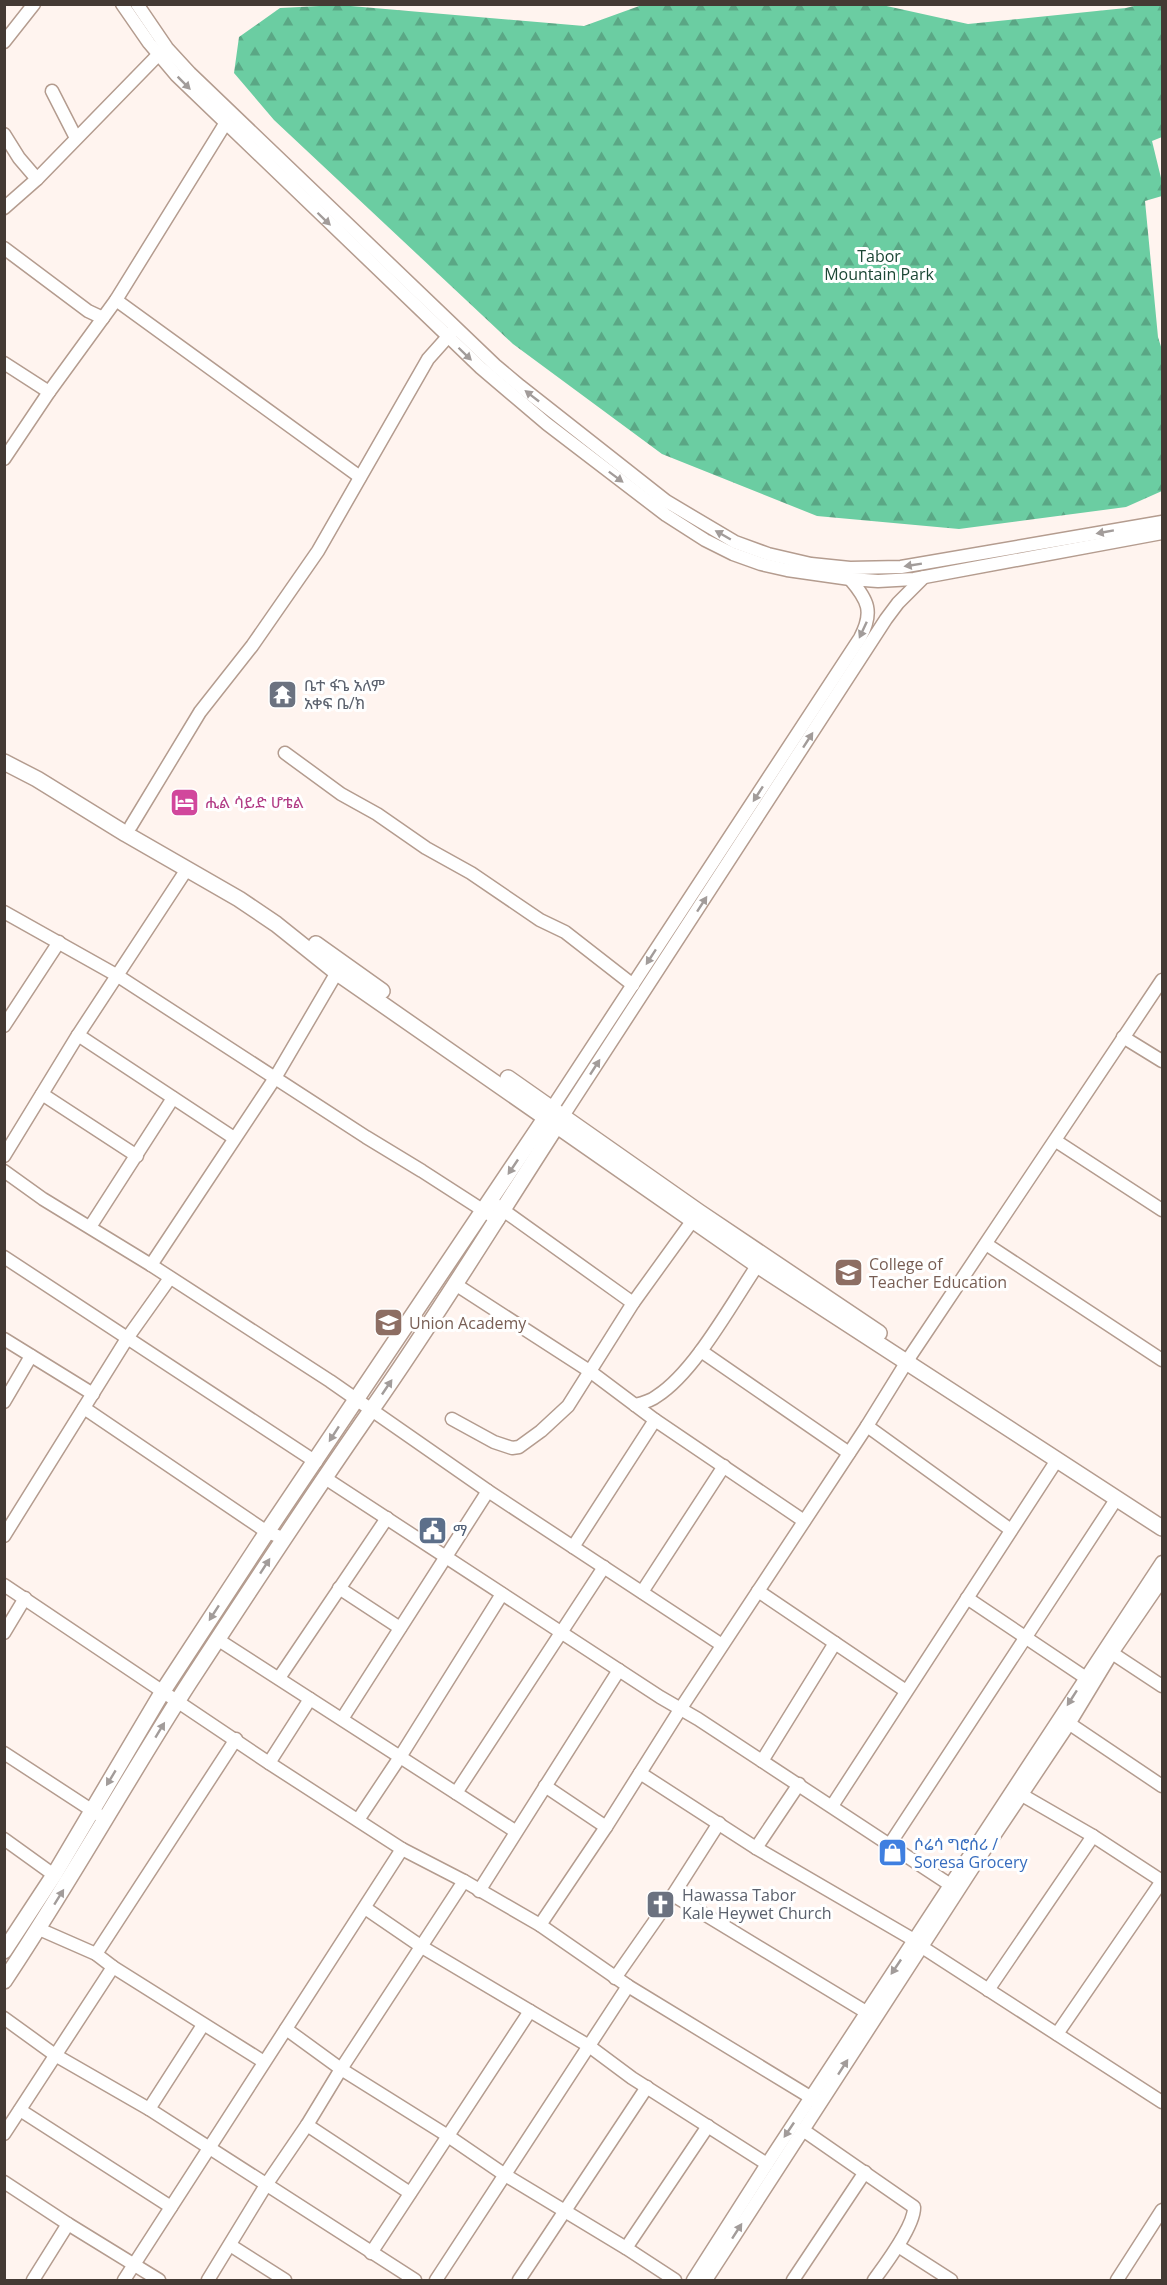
<svg xmlns="http://www.w3.org/2000/svg" width="1167" height="2285" font-family="'Open Sans','Noto Sans Ethiopic',sans-serif">
<style>
.forest{fill:url(#forest-firs)}
.lines{fill:none;stroke-linecap:round;stroke-linejoin:round}
.minor-casing{stroke:#b49c8f;stroke-width:15}
.major-casing{stroke:#b49c8f;stroke-width:18}
.minor{stroke:#fff;stroke-width:12}
.major{stroke:#fff;stroke-width:15}
.oneway{fill:#a29c9a}
.labels{text-anchor:middle;dominant-baseline:central;stroke-width:6;stroke-linejoin:round;paint-order:stroke}
.park-label{font-size:16px;fill:#1c4735;stroke:#fff}
.worship-label{font-size:16px;fill:#5b616d;stroke:#fff;text-anchor:start}
.hotel-label{font-size:16px;fill:#b23c85;stroke:#fff;text-anchor:start}
.education-label{font-size:16px;fill:#785e54;stroke:#fff;text-anchor:start}
.service-label{font-size:16px;fill:#4e5e75;stroke:#fff;text-anchor:start}
.shop-label{font-size:16px;fill:#366cbe;stroke:#fff;text-anchor:start}
</style>
<defs>
<pattern id="forest-firs" width="22" height="20" patternUnits="userSpaceOnUse" patternTransform="scale(1.5)"><rect width="22" height="20" fill="#6bcda2"/><path d="M5 1l3.5 6h-7zM16 11l3.5 6h-7z" fill="#5aa785"/></pattern>
</defs>
<rect width="100%" height="100%" fill="#fff4ef"/>
<path class="forest" d="M642 5H882L968 24 1126 8 1138 5H1162V137L1152 141 1162 182V196L1145 201 1158 337 1162 350V491L1126 507 959 529 817 516 662 454 513 344 274 120 234 73 239 37 280 8 339 5 584 26Z"/>
<g class="lines">
<defs>
<g id="minor">
<path d="M122 4 149 43 176 75 481 368 547 424 666 515 705 540 733 554 761 564 787 570 850 579 878 581 914 579 1162 533"/>
<path d="M137 4 167 48 190 73 495 365 520 386 666 501 735 542 768 554 811 564 850 568 901 567 1162 522"/>
<path d="M4 42 34 4"/>
<path d="M52 91 76 138"/>
<path d="M4 134 19 158 37 179"/>
<path d="M4 208 37 179 159 54"/>
<path d="M4 248 88 311 103 318"/>
<path d="M116 300 360 477"/>
<path d="M4 363 49 392"/>
<path d="M4 459 49 392 116 300 225 124"/>
<path d="M285 753 341 794 377 814 426 848 471 873 540 920 565 932 633 985"/>
<path d="M131 826 200 712 252 646 318 551 428 359 453 331"/>
<path d="M4 912 118 976 366 1137 422 1171 498 1220"/>
<path d="M4 1026 59 942"/>
<path d="M78 1035 234 1138"/>
<path d="M1123 1037 1162 1061"/>
<path d="M42 1094 137 1156"/>
<path d="M552 1108 860 638C874 612 868 600 850 579"/>
<path d="M563 1116 886 619 898 603 924 577"/>
<path d="M1056 1141 1162 1210"/>
<path d="M4 1156 78 1035 187 869"/>
<path d="M4 1171 43 1199 151 1265 330 1381 488 1491 722 1645"/>
<path d="M496 1205 633 1303"/>
<path d="M90 1227 173 1098"/>
<path d="M986 1244 1162 1360"/>
<path d="M4 1257 316 1462"/>
<path d="M151 1265 275 1078 340 967"/>
<path d="M455 1284 591 1372 655 1420 804 1521"/>
<path d="M4 1339 93 1394"/>
<path d="M701 1351 849 1453"/>
<path d="M4 1402 31 1356"/>
<path d="M635 1405C643 1403 651 1401 657 1396 696 1371 734 1299 761 1260"/>
<path d="M84 1408 267 1532 283 1538"/>
<path d="M452 1419 494 1442 512 1448 519 1447 541 1431 568 1406 633 1303 698 1213"/>
<path d="M867 1426 1011 1530"/>
<path d="M325 1478 660 1697 698 1719 952 1886"/>
<path d="M4 1536 128 1337 170 1278"/>
<path d="M573 1547 655 1420"/>
<path d="M4 1585 269 1763 402 1849 464 1881 540 1925 628 1986 820 2103"/>
<path d="M339 1588 400 1628"/>
<path d="M758 1591 906 1691"/>
<path d="M642 1592 724 1466"/>
<path d="M967 1598 1086 1678"/>
<path d="M4 1633 25 1598"/>
<path d="M217 1639 515 1831"/>
<path d="M1112 1653 1162 1686"/>
<path d="M279 1678 387 1518"/>
<path d="M342 1719 488 1491"/>
<path d="M1064 1720 1162 1786"/>
<path d="M4 1753 99 1815"/>
<path d="M762 1761 835 1643"/>
<path d="M269 1763 310 1699"/>
<path d="M640 1773 756 1848 914 1940 922 1947 1162 2102"/>
<path d="M545 1786 606 1827"/>
<path d="M456 1793 604 1567"/>
<path d="M1022 1795 1093 1836 1162 1881"/>
<path d="M832 1806 1057 1460"/>
<path d="M358 1820 400 1757 502 1594"/>
<path d="M4 1839 54 1875"/>
<path d="M890 1844 1117 1498"/>
<path d="M756 1848 799 1784"/>
<path d="M479 1891 619 1670"/>
<path d="M673 1895 866 2012"/>
<path d="M365 1908 422 1947 589 2046 632 2078 767 2164"/>
<path d="M540 1925 606 1827 681 1708 867 1426 911 1355 1162 980"/>
<path d="M39 1929 96 1954 113 1967 264 2062"/>
<path d="M96 1954 236 1739"/>
<path d="M615 1978 673 1895 719 1823"/>
<path d="M988 1990 1093 1836"/>
<path d="M4 2018 55 2055 149 2109 415 2280"/>
<path d="M286 2029 341 2069 448 2136 505 2175 626 2248 675 2280"/>
<path d="M1057 2034 1162 1881"/>
<path d="M149 2109 203 2025"/>
<path d="M20 2110 171 2207"/>
<path d="M307 2125 410 2193"/>
<path d="M803 2130 914 2207C915 2225 885 2265 874 2280"/>
<path d="M4 2134 113 1967"/>
<path d="M4 2182 68 2224 159 2280"/>
<path d="M230 2245 285 2280"/>
<path d="M898 2246 951 2280"/>
<path d="M626 2248 708 2126"/>
<path d="M371 2253 530 2011"/>
<path d="M33 2280 68 2224"/>
<path d="M124 2280 402 1849"/>
<path d="M208 2280 266 2185 307 2125 341 2069 464 1881"/>
<path d="M436 2280 628 1986"/>
<path d="M519 2280 647 2087"/>
<path d="M693 2280 767 2164 1162 1562"/>
<path d="M706 2280 982 1854 1069 1724 1112 1653 1162 1580"/>
<path d="M793 2280 865 2172"/>
<path d="M1117 2280 1162 2210"/>
</g>
<g id="major">
<path d="M4 762 37 779 126 834 239 899 276 924 336 972 757 1265 1162 1528"/>
<path d="M316 944 382 991"/>
<path d="M508 1078 699 1212 879 1333"/>
<path d="M4 1951 54 1875 163 1691 267 1532 550 1111"/>
<path d="M4 1981C69 1884 126 1781 189 1683 249 1591 309 1499 372 1409 438 1315 498 1216 561 1119"/>
</g>
</defs>
<use href="#minor" class="minor-casing"/>
<use href="#major" class="major-casing"/>
<use href="#minor" class="minor"/>
<use href="#major" class="major"/>
</g>
<defs><path id="oneway-solid" d="M-6-.8H1V-3.2L6.5 0L1 3.2V.8H-6Z" transform="scale(1.5)"/></defs>
<g class="oneway">
<use href="#oneway-solid" transform="translate(184 83) rotate(45)"/>
<use href="#oneway-solid" transform="translate(324 219) rotate(44)"/>
<use href="#oneway-solid" transform="translate(465 354) rotate(44)"/>
<use href="#oneway-solid" transform="translate(532 396) rotate(-142)"/>
<use href="#oneway-solid" transform="translate(616 477) rotate(37)"/>
<use href="#oneway-solid" transform="translate(1105 532) rotate(170)"/>
<use href="#oneway-solid" transform="translate(723 535) rotate(-150)"/>
<use href="#oneway-solid" transform="translate(913 565) rotate(171)"/>
<use href="#oneway-solid" transform="translate(863 630) rotate(115)"/>
<use href="#oneway-solid" transform="translate(808 740) rotate(-57)"/>
<use href="#oneway-solid" transform="translate(758 794) rotate(123)"/>
<use href="#oneway-solid" transform="translate(702 904) rotate(-57)"/>
<use href="#oneway-solid" transform="translate(651 957) rotate(123)"/>
<use href="#oneway-solid" transform="translate(595 1067) rotate(-57)"/>
<use href="#oneway-solid" transform="translate(513 1167) rotate(124)"/>
<use href="#oneway-solid" transform="translate(387 1387) rotate(-56)"/>
<use href="#oneway-solid" transform="translate(334 1434) rotate(123)"/>
<use href="#oneway-solid" transform="translate(265 1566) rotate(-57)"/>
<use href="#oneway-solid" transform="translate(214 1613) rotate(123)"/>
<use href="#oneway-solid" transform="translate(1072 1698) rotate(123)"/>
<use href="#oneway-solid" transform="translate(160 1730) rotate(-59)"/>
<use href="#oneway-solid" transform="translate(111 1778) rotate(121)"/>
<use href="#oneway-solid" transform="translate(59 1897) rotate(-58)"/>
<use href="#oneway-solid" transform="translate(896 1967) rotate(124)"/>
<use href="#oneway-solid" transform="translate(843 2067) rotate(-57)"/>
<use href="#oneway-solid" transform="translate(789 2130) rotate(124)"/>
<use href="#oneway-solid" transform="translate(737 2231) rotate(-57)"/>
</g>
<defs>
<symbol id="temple-square" viewBox="-11 -11 22 22"><rect x="-9" y="-9" width="18" height="18" rx="4" fill="#6b7280" stroke="#fff"/><path d="M0-6L5-2H3V0L6.5 2.5H4V6H1.5V3h-3V6H-4V2.5H-6.5L-3 0V-2H-5Z" fill="#fff"/></symbol>
<symbol id="hotel-square" viewBox="-11 -11 22 22"><rect x="-9" y="-9" width="18" height="18" rx="4" fill="#d1479c" stroke="#fff"/><path d="M-6-4.5h1.5V1H6V5H4.5V3h-9V5H-6ZM-4 0a1.8 1.8 0 1 1 3.6 0ZM.5 0V-2.5h3Q6-2.5 6 0Z" fill="#fff"/></symbol>
<symbol id="university-square" viewBox="-11 -11 22 22"><rect x="-9" y="-9" width="18" height="18" rx="4" fill="#8d6e63" stroke="#fff"/><path d="M0-5L7-2L0 1L-7-2ZM-4 1L0 2.5L4 1V4Q0 6-4 4Z" fill="#fff"/></symbol>
<symbol id="school-square" viewBox="-11 -11 22 22"><rect x="-9" y="-9" width="18" height="18" rx="4" fill="#8d6e63" stroke="#fff"/><path d="M0-5L7-2L0 1L-7-2ZM-4 1L0 2.5L4 1V4Q0 6-4 4Z" fill="#fff"/></symbol>
<symbol id="civic-square" viewBox="-11 -11 22 22"><rect x="-9" y="-9" width="18" height="18" rx="4" fill="#5c6f8a" stroke="#fff"/><path d="M-.6-6.5H3V-4.5H.6V-3L4-1V1h2V6H-6V1h2V-1L-.6-3ZM-1.2 2.5V6h2.4V2.5Z" fill="#fff"/></symbol>
<symbol id="shop-square" viewBox="-11 -11 22 22"><rect x="-9" y="-9" width="18" height="18" rx="4" fill="#3f7fe0" stroke="#fff"/><path d="M-5-2.5h2.3a2.7 3.5 0 0 1 5.4 0H5L5.5 6h-11ZM-1.5-2.5h3a1.5 2.3 0 0 0-3 0Z" fill="#fff"/></symbol>
<symbol id="church-square" viewBox="-11 -11 22 22"><rect x="-9" y="-9" width="18" height="18" rx="4" fill="#6b7280" stroke="#fff"/><path d="M-1.2-6h2.4v3.5h3.3v2.4h-3.3V6h-2.4V-.1h-3.3v-2.4h3.3Z" fill="#fff"/></symbol>
</defs>
<g fill-rule="evenodd">
<use href="#temple-square" x="266" y="678" width="33" height="33"/>
<use href="#hotel-square" x="168" y="786" width="33" height="33"/>
<use href="#university-square" x="832" y="1256" width="33" height="33"/>
<use href="#school-square" x="372" y="1306" width="33" height="33"/>
<use href="#civic-square" x="416" y="1514" width="33" height="33"/>
<use href="#shop-square" x="876" y="1836" width="33" height="33"/>
<use href="#church-square" x="644" y="1888" width="33" height="33"/>
</g>
<g class="labels">
<g class="park-label">
<text x="879" y="256">Tabor<tspan x="879" dy="18">Mountain Park</tspan></text>
</g>
<g class="worship-label">
<text x="304" y="685">ቤተ ፋጌ አለም<tspan x="304" dy="18">አቀፍ ቤ/ክ</tspan></text>
<text x="682" y="1895">Hawassa Tabor<tspan x="682" dy="18">Kale Heywet Church</tspan></text>
</g>
<g class="hotel-label">
<text x="205" y="802">ሒል ሳይድ ሆቴል</text>
</g>
<g class="education-label">
<text x="869" y="1264">College of<tspan x="869" dy="18">Teacher Education</tspan></text>
<text x="409" y="1323">Union Academy</text>
</g>
<g class="service-label">
<text x="453" y="1530">ማ</text>
</g>
<g class="shop-label">
<text x="914" y="1844">ሶሬሳ ግሮሰሪ /<tspan x="914" dy="18">Soresa Grocery</tspan></text>
</g>
</g>
<rect width="1167" height="2285" fill="none" stroke="#443a34" stroke-width="12"/>
</svg>
